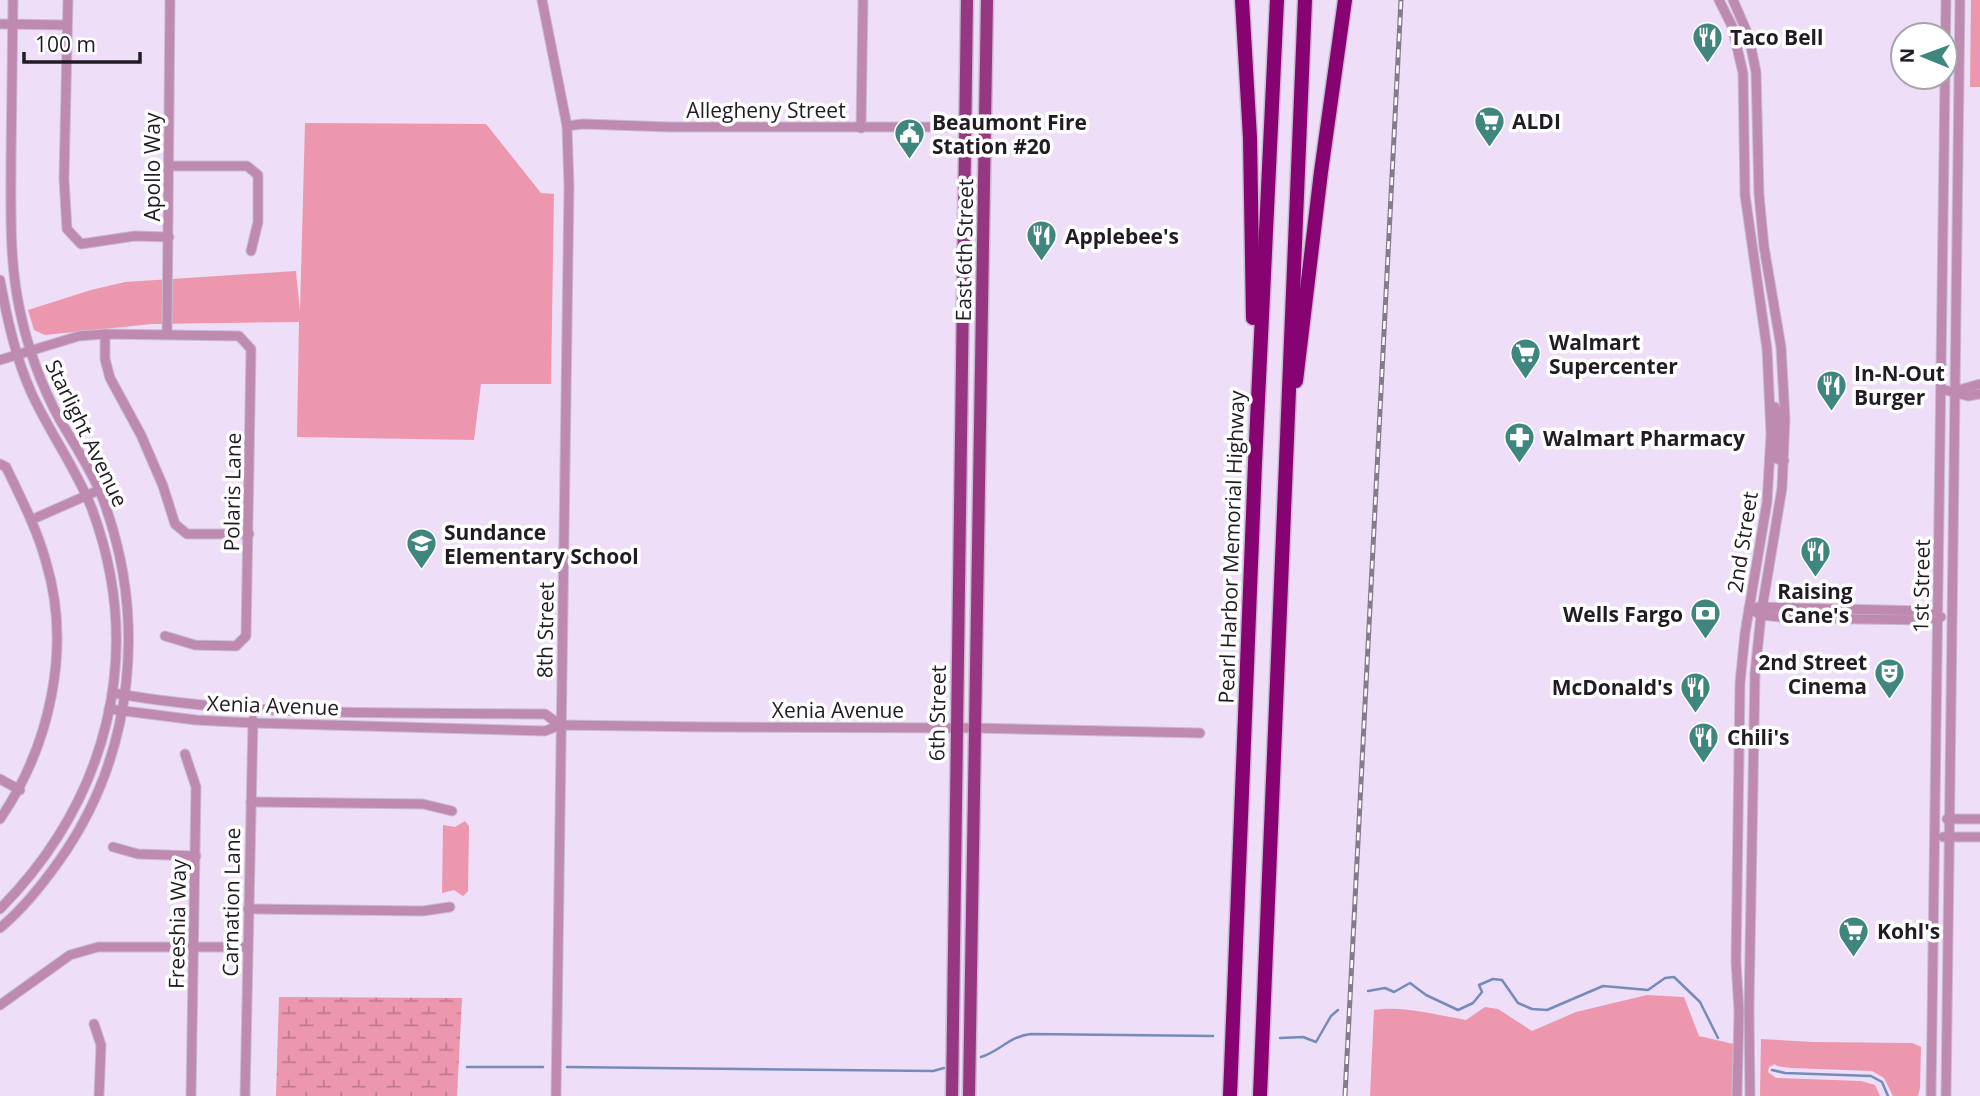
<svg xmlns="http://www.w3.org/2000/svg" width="1980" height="1096" font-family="'Open Sans',sans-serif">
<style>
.green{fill:#ec97ae}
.wetland{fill:url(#wetland-marsh)}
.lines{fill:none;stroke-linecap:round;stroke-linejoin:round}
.stream{stroke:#758bba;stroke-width:2.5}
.minor-casing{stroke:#c9bbd2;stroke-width:11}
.major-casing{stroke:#c9bbd2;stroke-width:15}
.highway-casing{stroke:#c9bbd2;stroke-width:17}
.minor{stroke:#bf8ab0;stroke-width:9}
.major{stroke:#973782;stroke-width:12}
.highway{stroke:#860371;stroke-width:14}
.rail-casing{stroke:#867b8d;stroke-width:5}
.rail{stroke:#fff;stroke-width:2.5;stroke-dasharray:8;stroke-linecap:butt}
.labels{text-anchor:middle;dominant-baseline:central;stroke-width:7;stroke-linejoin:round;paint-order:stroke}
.poi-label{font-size:21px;font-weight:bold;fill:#211b24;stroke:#fff;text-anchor:start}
.street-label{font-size:21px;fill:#211b24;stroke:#fff}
</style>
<defs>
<pattern id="wetland-marsh" width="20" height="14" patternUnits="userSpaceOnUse" patternTransform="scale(1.75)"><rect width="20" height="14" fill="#ec97ae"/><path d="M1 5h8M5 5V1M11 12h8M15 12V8" fill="none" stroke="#bf7a8d"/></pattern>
</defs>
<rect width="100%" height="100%" fill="#eedef8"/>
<g class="green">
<path d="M1971 0H1980V87H1970Z"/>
<path d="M305 123 486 124 541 193 554 194 551 384H481L474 440 297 437 299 322 152 324 45 335 34 330 28 310 91 290 125 282 296 271 300 312Z"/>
<path d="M465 821 469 826 468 891 463 896 454 890 442 893 443 825 455 827Z"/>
<path d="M1647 995 1684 997 1699 1036 1738 1045 1737 1096H1370L1374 1010C1404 1005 1436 1015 1466 1020L1485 1007 1498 1009 1532 1031 1576 1012Z"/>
<path d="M1761 1039 1813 1042 1912 1043 1921 1047 1920 1088 1918 1096H1893L1884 1078 1872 1071 1791 1068 1777 1066 1775 1064 1769 1067 1768 1072 1776 1078 1861 1081 1875 1085 1880 1096H1760Z"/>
</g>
<path class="wetland" d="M279 997 462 998 457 1096H276Z"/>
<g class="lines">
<g class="stream">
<path d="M1368 991 1385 988 1394 992 1410 983 1426 995 1458 1010 1473 1003 1482 992 1479 985 1493 979 1502 980 1518 1003 1532 1009 1547 1010 1603 986 1648 990 1665 978 1674 977 1700 1002 1718 1038"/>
<path d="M1280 1038 1303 1037 1316 1042 1331 1016 1338 1010"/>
<path d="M981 1057C1000 1051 1010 1036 1031 1034L1213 1036"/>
<path d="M467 1067H543"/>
<path d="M567 1067 933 1071 944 1068"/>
<path d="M1772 1070 1785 1073 1871 1076 1882 1082 1888 1096"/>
</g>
<defs>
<g id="minor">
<path d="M68 0 64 179 67 229 81 244 135 236 169 237"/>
<path d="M542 0 567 126 569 187 556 1096"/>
<path d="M1719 0 1732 26 1743 73 1745 195 1767 349 1771 434 1767 502 1745 633 1740 683 1736 962 1739 1011 1737 1096"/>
<path d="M1733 0 1749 37 1756 72 1759 195 1764 247 1781 347 1785 419 1782 488 1761 615 1755 673 1749 1008 1750 1096"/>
<path d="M0 24 67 25"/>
<path d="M1945 64 1946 0"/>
<path d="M567 126 583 124 670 127H966"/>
<path d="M861 128 863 0"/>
<path d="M169 166H247L258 175V222L251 251"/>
<path d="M0 280C7 318 15 356 31 392 49 432 76 468 92 509 146 655 107 800 0 909"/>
<path d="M105 334V359L110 378 141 435 163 486 175 524 187 534H249"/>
<path d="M167 334 170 0"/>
<path d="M0 360 79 336 105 334 239 336 251 349 246 636 236 646 195 645 165 636"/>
<path d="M1941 389 1968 396 1980 394"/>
<path d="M1955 391 1980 384"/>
<path d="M1775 407 1777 418V459L1784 461"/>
<path d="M0 464 6 467C21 498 37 529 46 562 72 648 50 746 0 819"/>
<path d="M31 520 99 490"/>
<path d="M1758 607 1925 611 1938 617"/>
<path d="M1749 608 1761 615 1791 618 1925 620 1941 617"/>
<path d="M113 693C253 718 403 712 545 714L560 725"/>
<path d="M109 709 196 720 253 723 545 731 560 725 708 727 975 728 1200 733"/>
<path d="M185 754 196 787 191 1096"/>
<path d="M0 779 20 790"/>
<path d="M251 802 423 804 452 811"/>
<path d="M1947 819H1980"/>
<path d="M1943 837H1980"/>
<path d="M113 847 138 854 196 856"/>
<path d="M248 909 423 911 450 907"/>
<path d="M0 928C23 909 42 885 59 861 135 754 148 616 101 494 90 468 74 444 60 420 41 385 28 349 20 311 9 261 11 210 11 159 12 106 12 53 13 0"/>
<path d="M0 1005 70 955 98 947H247"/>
<path d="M94 1024 101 1045 99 1096"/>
<path d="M245 1096 253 720"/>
<path d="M1931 1096 1945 77"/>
<path d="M1946 1096 1960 0"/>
</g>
<g id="major">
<path d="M952 1096 967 0"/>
<path d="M969 1096 987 0"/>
</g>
<g id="highway">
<path d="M1242 0 1250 138 1253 318"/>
<path d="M1296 381 1321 172 1345 0"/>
<path d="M1230 1096 1255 463 1277 0"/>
<path d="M1260 1096 1305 0"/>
</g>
</defs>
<use href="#minor" class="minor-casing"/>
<use href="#major" class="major-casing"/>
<use href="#highway" class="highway-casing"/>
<use href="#minor" class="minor"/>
<use href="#major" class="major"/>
<use href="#highway" class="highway"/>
<defs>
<path id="rail" d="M1345 1096 1401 0"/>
</defs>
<use href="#rail" class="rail-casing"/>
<use href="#rail" class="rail"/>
</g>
<defs>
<symbol id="restaurant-pin" viewBox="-11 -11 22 30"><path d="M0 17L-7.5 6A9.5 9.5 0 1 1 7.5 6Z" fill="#3f867f" stroke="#fff"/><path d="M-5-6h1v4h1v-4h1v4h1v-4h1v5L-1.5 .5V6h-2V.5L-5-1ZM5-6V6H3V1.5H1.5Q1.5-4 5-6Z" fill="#fff"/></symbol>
<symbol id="supermarket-pin" viewBox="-11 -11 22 30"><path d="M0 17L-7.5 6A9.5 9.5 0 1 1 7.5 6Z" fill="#3f867f" stroke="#fff"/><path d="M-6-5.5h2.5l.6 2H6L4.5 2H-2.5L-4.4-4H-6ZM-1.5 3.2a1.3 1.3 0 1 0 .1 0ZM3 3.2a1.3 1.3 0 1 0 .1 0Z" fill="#fff"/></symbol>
<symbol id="civic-pin" viewBox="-11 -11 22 30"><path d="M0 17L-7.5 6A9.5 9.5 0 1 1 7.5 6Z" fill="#3f867f" stroke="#fff"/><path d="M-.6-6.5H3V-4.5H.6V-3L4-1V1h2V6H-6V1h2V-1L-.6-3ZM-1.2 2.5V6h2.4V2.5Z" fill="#fff"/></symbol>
<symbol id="pharmacy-pin" viewBox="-11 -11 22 30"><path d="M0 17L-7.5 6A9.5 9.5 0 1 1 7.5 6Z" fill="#3f867f" stroke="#fff"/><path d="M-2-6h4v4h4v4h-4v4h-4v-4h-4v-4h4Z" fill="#fff"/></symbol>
<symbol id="school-pin" viewBox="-11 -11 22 30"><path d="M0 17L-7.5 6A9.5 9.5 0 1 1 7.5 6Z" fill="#3f867f" stroke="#fff"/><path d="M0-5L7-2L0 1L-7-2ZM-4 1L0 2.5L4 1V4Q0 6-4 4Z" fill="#fff"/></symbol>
<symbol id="bank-pin" viewBox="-11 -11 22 30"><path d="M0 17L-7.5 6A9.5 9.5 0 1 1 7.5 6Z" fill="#3f867f" stroke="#fff"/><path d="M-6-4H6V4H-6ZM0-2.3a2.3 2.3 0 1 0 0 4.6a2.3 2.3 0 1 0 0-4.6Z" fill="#fff"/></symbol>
<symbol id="theatre-pin" viewBox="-11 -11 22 30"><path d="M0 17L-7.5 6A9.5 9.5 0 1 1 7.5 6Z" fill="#3f867f" stroke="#fff"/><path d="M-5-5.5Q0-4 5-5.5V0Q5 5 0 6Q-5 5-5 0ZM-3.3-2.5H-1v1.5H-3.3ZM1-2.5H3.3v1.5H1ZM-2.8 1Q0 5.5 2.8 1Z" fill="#fff"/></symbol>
</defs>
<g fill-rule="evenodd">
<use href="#restaurant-pin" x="1690" y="20" width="35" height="47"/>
<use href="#supermarket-pin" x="1472" y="104" width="35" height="47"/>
<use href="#civic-pin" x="892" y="116" width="35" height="47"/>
<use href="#restaurant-pin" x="1024" y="218" width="35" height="47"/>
<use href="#supermarket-pin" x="1508" y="336" width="35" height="47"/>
<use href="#restaurant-pin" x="1814" y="368" width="35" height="47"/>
<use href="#pharmacy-pin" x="1502" y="420" width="35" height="47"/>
<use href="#school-pin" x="404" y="526" width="35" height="47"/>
<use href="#restaurant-pin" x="1798" y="534" width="35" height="47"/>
<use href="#bank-pin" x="1688" y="596" width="35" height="47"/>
<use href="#theatre-pin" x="1872" y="656" width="35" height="47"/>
<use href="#restaurant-pin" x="1678" y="670" width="35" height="47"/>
<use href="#restaurant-pin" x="1686" y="720" width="35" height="47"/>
<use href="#supermarket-pin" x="1836" y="914" width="35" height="47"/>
</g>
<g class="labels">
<g class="poi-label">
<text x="1730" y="37">Taco Bell</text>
<text x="1512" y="121">ALDI</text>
<text x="932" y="122">Beaumont Fire<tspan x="932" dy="24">Station #20</tspan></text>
<text x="1065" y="236">Applebee's</text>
<text x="1549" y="342">Walmart<tspan x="1549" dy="24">Supercenter</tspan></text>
<text x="1854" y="373">In-N-Out<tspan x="1854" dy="24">Burger</tspan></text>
<text x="1543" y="438">Walmart Pharmacy</text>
<text x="444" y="532">Sundance<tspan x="444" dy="24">Elementary School</tspan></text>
<text x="1815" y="591" text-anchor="middle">Raising<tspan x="1815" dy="24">Cane's</tspan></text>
<text x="1683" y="614" text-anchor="end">Wells Fargo</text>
<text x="1867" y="662" text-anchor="end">2nd Street<tspan x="1867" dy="24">Cinema</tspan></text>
<text x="1673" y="687" text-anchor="end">McDonald's</text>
<text x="1727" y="737">Chili's</text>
<text x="1877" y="931">Kohl's</text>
</g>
<g class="street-label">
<text x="766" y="110">Allegheny Street</text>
<text transform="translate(152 167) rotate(-90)">Apollo Way</text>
<text transform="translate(964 250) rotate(-89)">East 6th Street</text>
<text transform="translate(87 433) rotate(64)">Starlight Avenue</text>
<text transform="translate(232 492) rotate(-89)">Polaris Lane</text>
<text transform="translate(1742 542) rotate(-81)">2nd Street</text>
<text transform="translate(1231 547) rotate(-88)">Pearl Harbor Memorial Highway</text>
<text transform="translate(1921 586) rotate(-89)">1st Street</text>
<text transform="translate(545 630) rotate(-89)">8th Street</text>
<text transform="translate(273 705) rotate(2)">Xenia Avenue</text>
<text x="838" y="710">Xenia Avenue</text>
<text transform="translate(937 713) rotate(-89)">6th Street</text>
<text transform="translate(231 902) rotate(-89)">Carnation Lane</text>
<text transform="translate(177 924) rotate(-89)">Freeshia Way</text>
</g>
</g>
<g transform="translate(1924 56) rotate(271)"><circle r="33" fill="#ffffff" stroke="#a6a4a7" stroke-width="2"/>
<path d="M0-5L12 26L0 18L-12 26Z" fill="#3f867f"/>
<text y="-10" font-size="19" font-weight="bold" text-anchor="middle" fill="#211b24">N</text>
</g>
<path d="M24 52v10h116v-10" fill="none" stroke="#211b24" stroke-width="3.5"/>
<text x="35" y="52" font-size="21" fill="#211b24" stroke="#ffffff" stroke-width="5" paint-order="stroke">100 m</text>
</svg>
